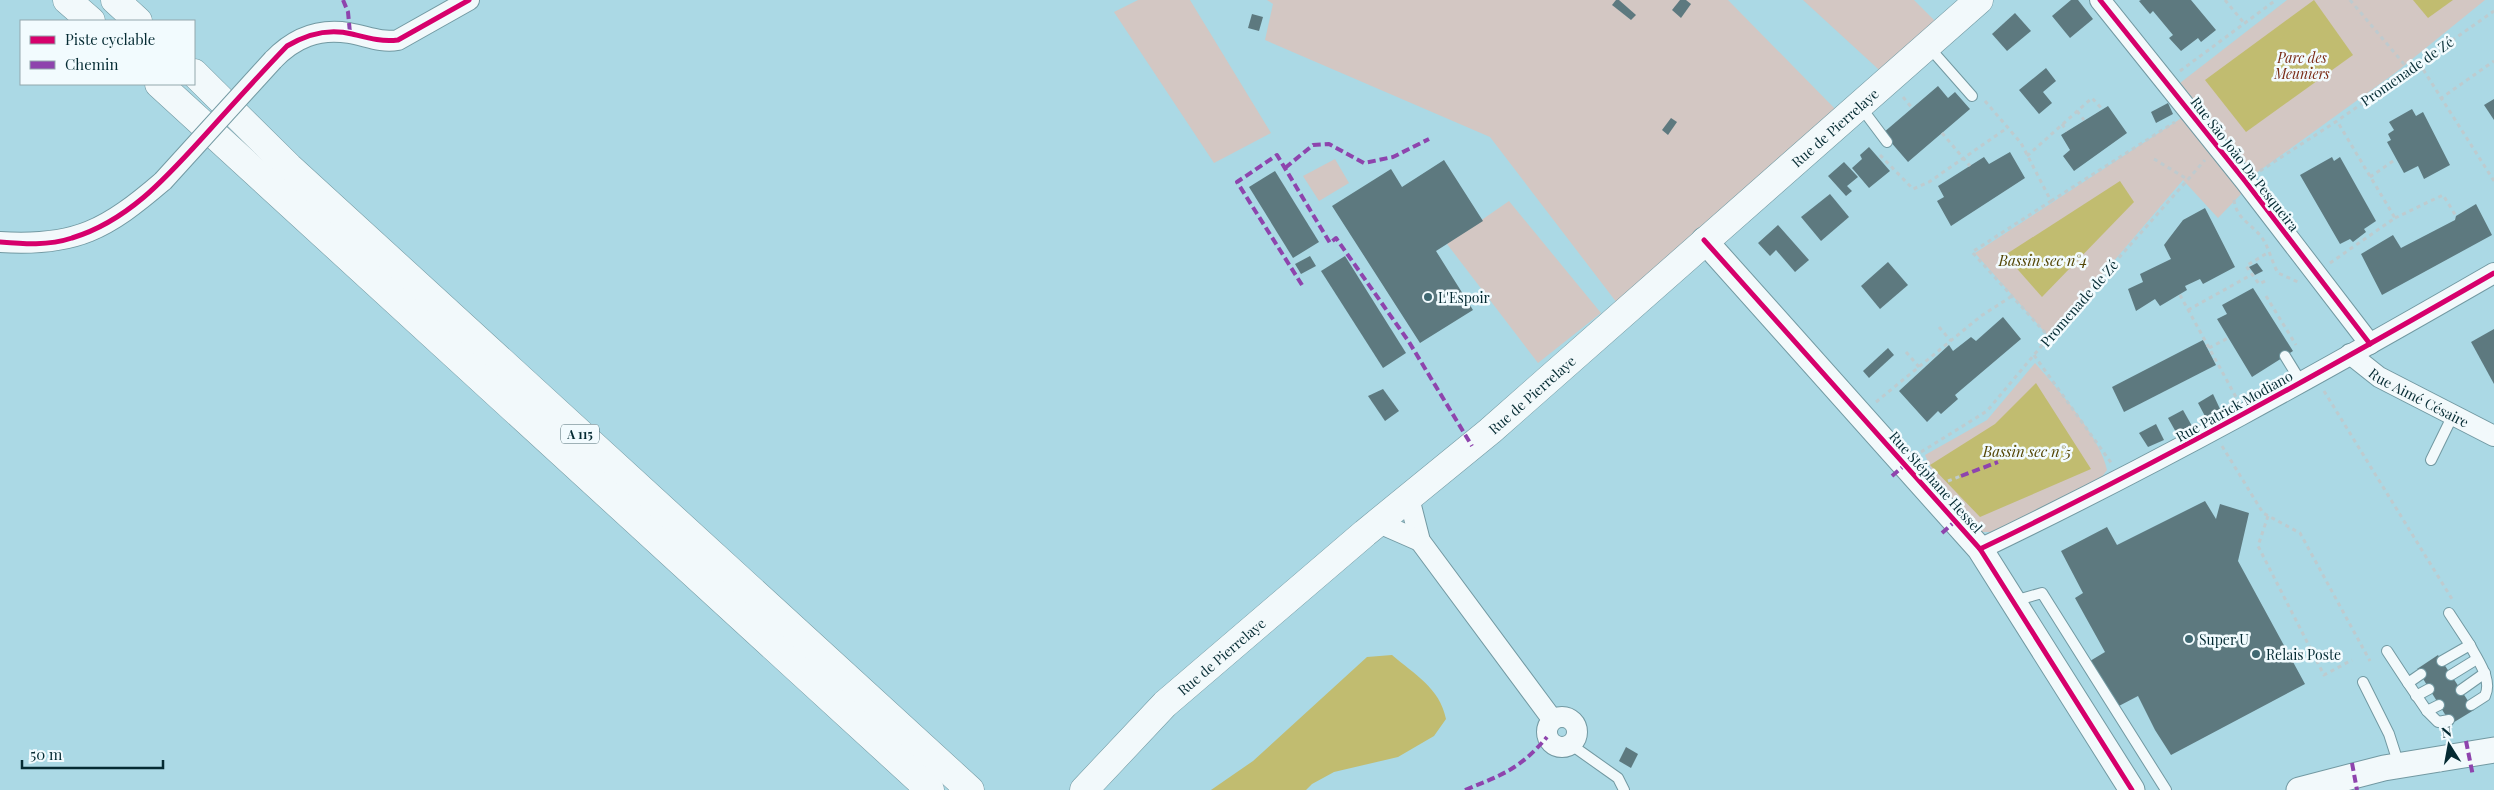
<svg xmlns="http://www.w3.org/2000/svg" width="2494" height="790" font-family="'Playfair Display',serif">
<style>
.green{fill:#d3c7c3}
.water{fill:#c1bc70}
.building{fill:#5d797f}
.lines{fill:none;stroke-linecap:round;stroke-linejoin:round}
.service-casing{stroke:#7299a2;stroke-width:12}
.minor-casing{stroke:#7299a2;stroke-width:22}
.tertiary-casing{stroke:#7299a2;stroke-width:27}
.secondary-casing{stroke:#7299a2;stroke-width:29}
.motorway-casing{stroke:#7299a2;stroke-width:29}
.path{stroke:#becbcf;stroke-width:3;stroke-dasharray:4 4;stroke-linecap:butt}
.service{stroke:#f2f9fb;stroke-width:10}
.minor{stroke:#f2f9fb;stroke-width:20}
.tertiary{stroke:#f2f9fb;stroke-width:25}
.secondary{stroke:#f2f9fb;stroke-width:28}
.motorway{stroke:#f2f9fb;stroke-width:28}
.minor-bridge-casing{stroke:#7299a2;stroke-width:22;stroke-linecap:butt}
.minor-bridge{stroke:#f2f9fb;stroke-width:20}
.quiet{stroke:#8e44ad;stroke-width:4;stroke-dasharray:8 4;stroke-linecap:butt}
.cycleway-casing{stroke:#f2fbfe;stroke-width:8}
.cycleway{stroke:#d6006c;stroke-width:5}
.poi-dot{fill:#3f6871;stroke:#f2fbfe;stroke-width:2}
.labels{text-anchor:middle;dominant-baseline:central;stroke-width:5;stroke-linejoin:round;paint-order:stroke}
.shield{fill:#f2fbfe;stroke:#4c6970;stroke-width:1}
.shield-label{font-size:12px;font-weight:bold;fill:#052b33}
.park-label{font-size:14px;font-style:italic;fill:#7a2a14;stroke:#f2fbfe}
.street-label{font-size:14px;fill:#052b33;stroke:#f2fbfe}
.poi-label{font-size:14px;fill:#052b33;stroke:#f2fbfe;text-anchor:start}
.water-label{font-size:15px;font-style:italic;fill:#544606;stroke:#f2fbfe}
</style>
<rect width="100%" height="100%" fill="#abd9e5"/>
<g class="green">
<path d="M1138 0H1190L1271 133 1214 163 1114 12Z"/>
<path d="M1267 0H1728L1844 118 1617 303 1490 137 1265 40 1273 4Z"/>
<path d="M1803 0H1914L1942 28 1889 79Z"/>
<path d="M2287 0H2485L2395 73 2255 174 2180 83Z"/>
<path d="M2183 117 2246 189 2218 218 2183 180 2049 337 1975 253Z"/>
<path d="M1335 159 1349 183 1319 201 1303 176Z"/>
<path d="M1509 201 1601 313 1538 363 1447 244Z"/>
<path d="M2035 363C2057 388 2101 438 2107 470L2098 482 1993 532H1977L1946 504 1925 455 1987 420Z"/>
</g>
<g class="water">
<path d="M2314 0 2353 55 2246 132 2205 80Z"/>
<path d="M2413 0H2453L2428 18Z"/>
<path d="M2120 181 2134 202 2042 297 2005 255Z"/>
<path d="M2036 383 2091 469 1980 517 1930 465 1995 424Z"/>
<path d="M1392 655C1414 674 1440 688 1446 719L1434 736 1398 757 1334 772 1312 784 1306 790H1211L1253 761 1367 657Z"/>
</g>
<g class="building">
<path d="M1616 0H1619L1636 15 1631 20 1612 5Z"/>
<path d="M1680 0H1686L1691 4 1681 18 1672 10Z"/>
<path d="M2071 0H2078L2093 19 2070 38 2052 16Z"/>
<path d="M2141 0H2191L2216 30 2201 42 2198 38 2181 51 2169 38 2173 35 2153 11 2150 14 2139 1Z"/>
<path d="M2015 13 2031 31 2007 51 1992 34Z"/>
<path d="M1252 14 1263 17 1259 31 1248 28Z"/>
<path d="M2046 68 2056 81 2043 92 2052 103 2039 114 2019 90Z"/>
<path d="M1938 86 1948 98 1955 92 1970 109 1908 162 1883 133Z"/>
<path d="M2494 99V120L2484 105Z"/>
<path d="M2168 103 2173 114 2156 123 2151 112Z"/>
<path d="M2108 106 2127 133 2074 171 2063 156 2070 150 2061 135Z"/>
<path d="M2412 109 2416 116 2423 112 2450 165 2424 179 2418 166 2404 173 2387 142 2391 140 2388 134 2394 130 2389 122Z"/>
<path d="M1671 118 1677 122 1668 135 1662 130Z"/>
<path d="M1869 147 1890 171 1869 188 1852 168 1862 159 1860 155Z"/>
<path d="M2010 152 2025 178 1951 226 1937 201 1944 197 1938 186 1984 157 1989 164Z"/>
<path d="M2332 157 2334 161 2340 157 2376 221 2364 229 2366 232 2353 242 2350 239 2340 244 2300 175Z"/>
<path d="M1444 160 1483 221 1436 251 1473 310 1420 343 1332 206 1391 169 1402 187Z"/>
<path d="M1844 162 1858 177 1847 186 1852 191 1846 196 1828 176Z"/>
<path d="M1275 171 1319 242 1293 258 1249 187Z"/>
<path d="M1830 194 1849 217 1821 241 1801 217Z"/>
<path d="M2476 204 2492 235 2382 295 2361 254 2393 235 2401 248 2455 220 2456 216Z"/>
<path d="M2205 208 2235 267 2203 284 2200 279 2185 286 2187 290 2160 306 2155 299 2136 311 2128 289 2143 282 2140 274 2171 259 2164 245 2170 237 2183 220Z"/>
<path d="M1778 225 1809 260 1795 272 1776 250 1770 256 1758 243Z"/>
<path d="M1310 256 1316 266 1301 274 1295 264Z"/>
<path d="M1345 256 1406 353 1383 368 1321 271Z"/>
<path d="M1888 262 1908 285 1880 309 1861 286Z"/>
<path d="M2257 263 2263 271 2255 275 2249 267Z"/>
<path d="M2253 288 2293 351 2252 377 2217 319 2227 314 2222 305Z"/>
<path d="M2003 317 2021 339 1955 395 1958 399 1941 414 1938 411 1927 422 1899 391 1949 345 1953 351 1971 337 1976 341Z"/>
<path d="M2494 329V384L2471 342Z"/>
<path d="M2203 340 2216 365 2124 412 2112 387Z"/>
<path d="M1888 348 1894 355 1869 378 1863 371Z"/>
<path d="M1383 389 1399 411 1385 421 1368 396Z"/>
<path d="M2213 394 2221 411 2206 418 2198 403Z"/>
<path d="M2183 410 2192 426 2177 434 2168 418Z"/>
<path d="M2156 424 2164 440 2148 447 2139 433Z"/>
<path d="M2205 501 2216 519 2220 504 2249 513 2238 561 2305 684 2171 755 2155 730 2138 696 2117 707 2090 661 2105 652 2075 598 2083 593 2061 551 2107 527 2117 545Z"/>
<path d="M2438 655 2474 710 2451 724 2417 669Z"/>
<path d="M1626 747 1638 754 1631 768 1619 761Z"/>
</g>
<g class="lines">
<defs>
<g id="service">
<path d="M1928 46 1972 96"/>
<path d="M1860 106 1887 142"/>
<path d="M2285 356 2301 382"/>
<path d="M2431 460 2453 415"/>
<path d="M2014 601 2042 593 2166 790"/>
<path d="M2470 645C2477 660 2493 679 2485 696L2471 705"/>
<path d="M2387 651 2408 683 2421 674"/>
<path d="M2442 661 2470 645 2449 613"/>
<path d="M2451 675 2477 659"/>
<path d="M2363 682 2389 734 2399 765"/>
<path d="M2408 683 2427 711 2438 722 2449 720"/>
<path d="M2461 690 2485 673"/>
<path d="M2416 696 2429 689"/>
<path d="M2427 711 2439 705"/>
<path d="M1570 744 1618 778 1624 790"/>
</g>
<g id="minor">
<path d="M2100 0 2245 181 2370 344"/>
<path d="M273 60C294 38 318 28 349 33 367 36 380 43 398 40L469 0"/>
<path d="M0 242C76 247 107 229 163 181"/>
<path id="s1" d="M2350 354 2379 377 2494 436"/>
<path d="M1409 498 1420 541 1552 719"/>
<path d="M1379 523 1420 541"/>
<path d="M1980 549C2155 465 2326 370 2494 273"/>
<circle cx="1562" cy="732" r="15"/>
</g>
<g id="tertiary">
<path d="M1704 240 1980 549 2132 790"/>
<path d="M2299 790 2384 768 2494 750"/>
</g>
<g id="secondary">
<path id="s2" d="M1084 790 1165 704 1365 533 1490 431 1979 0"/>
</g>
<g id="motorway">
<path d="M67 0 91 21"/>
<path d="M115 0 138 21"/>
<path d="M194 73 289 167 970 790"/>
<path d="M159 84 930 790"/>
</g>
</defs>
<use href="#service" class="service-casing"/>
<use href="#minor" class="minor-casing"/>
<use href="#tertiary" class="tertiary-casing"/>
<use href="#secondary" class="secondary-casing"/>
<use href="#motorway" class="motorway-casing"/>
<g class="path">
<path d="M2225 0 2244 23"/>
<path d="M2350 0 2409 70"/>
<path d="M2419 63 2494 181"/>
<path d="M2180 71 2276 0"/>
<path d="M1903 97 1912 108"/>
<path d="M2440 99 2494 61"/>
<path d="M1985 101 2021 143 2051 201 1972 252 2049 337"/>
<path d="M2077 111 2084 120"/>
<path d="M2062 124 2067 131"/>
<path d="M1942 133 1970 166"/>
<path d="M1880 155 1913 189 1929 182 2007 128"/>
<path d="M2027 156 2092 98 2102 109"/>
<path d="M2154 159 2187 179"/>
<path d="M2260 171 2337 121 2494 11"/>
<path d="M2370 177 2396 159"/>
<path d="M2234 200C2236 217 2249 223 2259 234 2269 245 2271 261 2278 273L2298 282"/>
<path d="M2051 201 2175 122"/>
<path d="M2395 218 2443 195 2456 216"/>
<path d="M2330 263 2395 218 2337 121"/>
<path d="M2265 281 2259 284 2246 266 2269 252"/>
<path d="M2180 295 2236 397"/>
<path d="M2266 296 2296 345"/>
<path d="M2188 310 2251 275"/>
<path d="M1939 327 1951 341"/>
<path d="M2209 348 2228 338"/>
<path d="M1906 352 1919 367"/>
<path d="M2034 355 2112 464"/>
<path d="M2324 391 2452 599"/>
<path d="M1876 402 1981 316 2012 296"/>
<path d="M2222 446 2263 513 2300 533 2370 661"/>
<path d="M1921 452 1987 411 2049 337 2205 160"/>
<path d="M1948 481 1961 476"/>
<path d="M2268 516 2258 546 2324 675 2352 660"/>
</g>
<use href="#service" class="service"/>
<use href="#minor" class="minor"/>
<use href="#tertiary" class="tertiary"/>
<use href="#secondary" class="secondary"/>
<use href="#motorway" class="motorway"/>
<defs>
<path id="minor-bridge" d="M163 181 273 60"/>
</defs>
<use href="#minor-bridge" class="minor-bridge-casing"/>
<use href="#minor-bridge" class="minor-bridge"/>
<g class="quiet">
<path d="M343 0 348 12 350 33"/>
<path d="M1285 168 1313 145 1329 144 1364 163 1393 157 1429 139"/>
<path d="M1302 285 1237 182 1277 155 1330 243 1336 238 1409 342 1472 446"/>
<path d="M1892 476 1912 459"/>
<path d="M1961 476 1998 462"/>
<path d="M1942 533 1962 515"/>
<path d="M2466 741 2473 776"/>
<path d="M2352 763 2357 790"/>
<path d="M1465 790C1502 775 1520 769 1547 737"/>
</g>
<defs>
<g id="cycleway">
<path d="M2100 0 2245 181 2370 344"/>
<path d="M1704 240 1980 549 2132 790"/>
<path d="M0 242C24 244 48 246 72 238 128 221 166 178 205 135 232 105 259 75 287 46 307 34 329 28 352 34 368 38 381 42 398 40L469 0"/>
<path d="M1980 549C2155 465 2326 370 2494 273"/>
</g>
</defs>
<use href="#cycleway" class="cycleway-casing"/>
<use href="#cycleway" class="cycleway"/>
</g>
<g class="poi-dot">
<circle cx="1428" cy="297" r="5"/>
<circle cx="2189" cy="639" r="5"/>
<circle cx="2256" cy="654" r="5"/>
</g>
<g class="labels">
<rect class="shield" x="561" y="424.5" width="38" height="19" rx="4"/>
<g class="shield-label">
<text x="580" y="434">A 115</text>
</g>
<g class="park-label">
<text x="2302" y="57">Parc des<tspan x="2302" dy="16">Meuniers</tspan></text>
</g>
<g class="street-label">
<text transform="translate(2407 71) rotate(-35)">Promenade de Zé</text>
<text stroke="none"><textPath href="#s2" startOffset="1002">Rue de Pierrelaye</textPath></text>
<text transform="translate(2245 164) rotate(52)">Rue São João Da Pesqueira</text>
<text transform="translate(2079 303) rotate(-49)">Promenade de Zé</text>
<text stroke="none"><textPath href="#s2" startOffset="598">Rue de Pierrelaye</textPath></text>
<text stroke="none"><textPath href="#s1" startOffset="82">Rue Aimé Césaire</textPath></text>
<text transform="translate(2234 406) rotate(-29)">Rue Patrick Modiano</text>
<text transform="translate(1936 482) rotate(48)">Rue Stéphane Hessel</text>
<text stroke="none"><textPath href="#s2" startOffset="192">Rue de Pierrelaye</textPath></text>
</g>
<g class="poi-label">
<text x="1438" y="297">L'Espoir</text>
<text x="2199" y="639">Super U</text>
<text x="2266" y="654">Relais Poste</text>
</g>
<g class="water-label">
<text x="2043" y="260">Bassin sec n°4</text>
<text x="2027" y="451">Bassin sec n°5</text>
</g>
</g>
<rect x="20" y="20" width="175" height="65" fill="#f2fbfe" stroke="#93a8ad"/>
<rect x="30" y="36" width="25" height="8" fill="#d6006c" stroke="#93a8ad"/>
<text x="65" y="45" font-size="15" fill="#052b33">Piste cyclable</text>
<rect x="30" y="61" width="25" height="8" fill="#8e44ad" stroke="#93a8ad"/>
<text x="65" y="70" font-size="15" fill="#052b33">Chemin</text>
<g transform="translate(2449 745) rotate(349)" stroke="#f2fbfe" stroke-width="4" paint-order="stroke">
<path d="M0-4L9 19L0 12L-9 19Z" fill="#052b33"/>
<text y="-8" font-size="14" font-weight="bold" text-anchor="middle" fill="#052b33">N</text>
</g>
<path d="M22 760v8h141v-8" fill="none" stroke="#052b33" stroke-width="2.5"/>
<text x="30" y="760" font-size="15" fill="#052b33" stroke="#f2fbfe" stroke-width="4" paint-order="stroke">50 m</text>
</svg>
